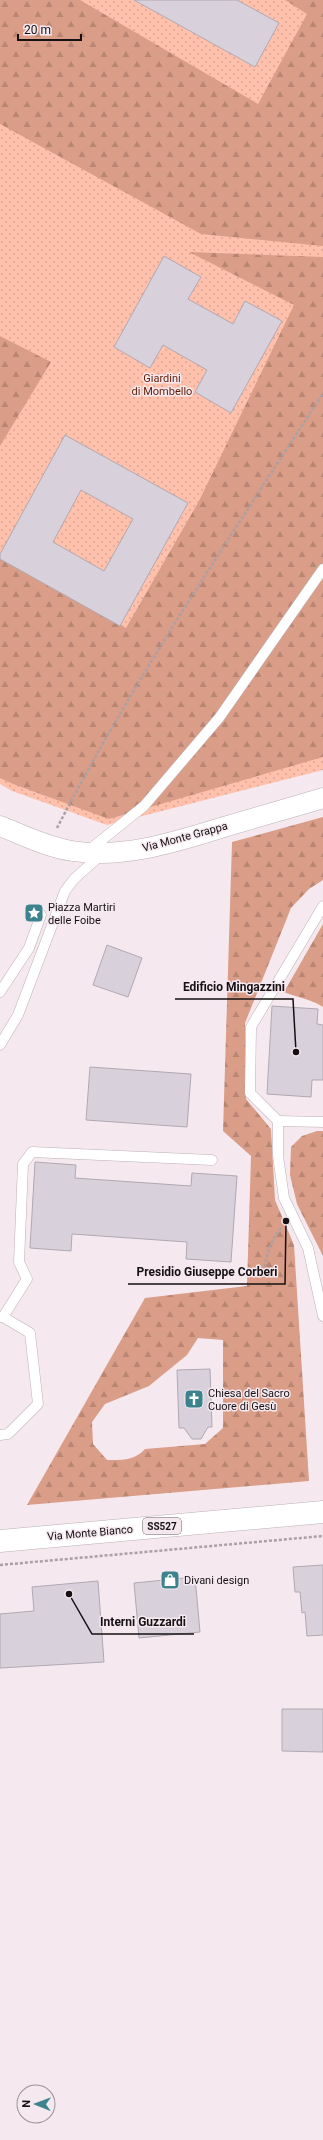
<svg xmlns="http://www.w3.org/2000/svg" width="323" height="2140" font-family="Roboto,sans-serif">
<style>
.grass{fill:url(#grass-dots)}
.forest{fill:url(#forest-firs);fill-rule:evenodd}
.building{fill:#d8d1db;stroke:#b0a9b2;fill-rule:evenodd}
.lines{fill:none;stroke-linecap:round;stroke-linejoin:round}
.lane-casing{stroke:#bcb0b6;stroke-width:11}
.street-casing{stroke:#bcb0b6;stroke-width:21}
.primary-casing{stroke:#bcb0b6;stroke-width:23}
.path{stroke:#aaa0a5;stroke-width:2.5;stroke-dasharray:3 2;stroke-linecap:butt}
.lane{stroke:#fff;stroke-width:10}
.street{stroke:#fff;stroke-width:20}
.primary{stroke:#fff;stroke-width:22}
.labels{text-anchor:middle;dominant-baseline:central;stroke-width:3;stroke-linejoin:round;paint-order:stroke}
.shield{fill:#f5e9ef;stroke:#585255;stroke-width:1}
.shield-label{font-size:10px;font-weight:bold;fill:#151113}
.park-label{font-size:11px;fill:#621a00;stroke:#f5e9ef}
.street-label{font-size:11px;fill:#151113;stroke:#f5e9ef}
.poi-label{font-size:11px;fill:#151113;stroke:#f5e9ef;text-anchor:start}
.leader{fill:none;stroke:#151113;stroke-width:1.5}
.callout-dot{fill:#151113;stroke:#f5e9ef;stroke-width:1.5}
.callout-label{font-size:12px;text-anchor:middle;font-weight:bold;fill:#151113;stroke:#f5e9ef;stroke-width:3;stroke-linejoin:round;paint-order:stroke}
</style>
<defs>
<pattern id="grass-dots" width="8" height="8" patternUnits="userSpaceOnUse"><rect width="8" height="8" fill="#ffc1ac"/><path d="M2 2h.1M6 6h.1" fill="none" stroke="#daa593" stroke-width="1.8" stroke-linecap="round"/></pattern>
<pattern id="forest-firs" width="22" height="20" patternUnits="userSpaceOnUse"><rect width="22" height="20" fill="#da9d88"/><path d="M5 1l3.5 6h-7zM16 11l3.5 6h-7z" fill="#ba8674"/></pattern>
</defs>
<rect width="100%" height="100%" fill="#f5e9ef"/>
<path class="grass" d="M0 0H323V770L107 825 12 791 0 784Z"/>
<g class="forest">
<path d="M0 0H80L258 104 307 14 285 0H323V246L201 234 0 124Z"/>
<path d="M189 252 323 257V757L109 819 13 784 0 778V556L126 628 199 501 294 305Z"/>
<path d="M0 336 51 362 0 446Z"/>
<path d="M323 817V880L309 889 291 908 245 1023 246 1099 271 1129 275 1200 294 1245 309 1481 27 1505 145 1298 247 1286 251 1156 223 1131 232 842ZM198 1338 223 1340V1428L205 1444 145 1449C134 1461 122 1460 107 1460L93 1444 92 1422 105 1404 149 1386 187 1355Z"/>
<path d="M323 924V1007C309 998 298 998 284 992Z"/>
<path d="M317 1131H323V1256L297 1204 290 1175 291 1147 302 1136Z"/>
</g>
<g class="building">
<path d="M134 0H237L279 23 255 67Z"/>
<path d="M164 256 201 277 188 299 233 324 245 301 282 321 231 413 195 392 207 370 163 345 150 368 114 347Z"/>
<path d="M65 435 188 503 120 626 0 559V554ZM81 490 133 519 104 571 53 542Z"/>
<path d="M107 945 142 958 128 997 93 985Z"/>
<path d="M272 1006 318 1009 317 1024 323 1025V1080H312L311 1097 267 1094Z"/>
<path d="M90 1067 191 1074 187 1127 86 1120Z"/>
<path d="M35 1162 76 1165 75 1178 191 1186 192 1173 237 1176 231 1262 186 1259 187 1242 72 1234 71 1251 30 1248Z"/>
<path d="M210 1369 212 1427H208L201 1439H192L184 1428H179L177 1370Z"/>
<path d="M323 1565V1635L307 1636 305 1612 302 1613 300 1592H295L293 1567Z"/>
<path d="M195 1577 200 1632 139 1638 134 1583Z"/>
<path d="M98 1581 104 1662 0 1668V1614L34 1611 32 1587Z"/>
<path d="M282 1709H323V1752L282 1751Z"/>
</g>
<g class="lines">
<defs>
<g id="lane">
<path d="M88 851 144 806 219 718 323 569"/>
<path d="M323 906 251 1027 250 1093 278 1121V1156L284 1198 308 1248 323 1316"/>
<path d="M0 992 29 948 41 915"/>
<path d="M0 1045 18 1015 65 891 74 879 102 854"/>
<path d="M278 1121 323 1122"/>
<path d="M0 1317H3L30 1333 38 1404 8 1434 0 1435"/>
<path d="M3 1317 27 1279 19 1262 23 1164 32 1152 212 1160"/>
</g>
<path id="street" d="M0 826C23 835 47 847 72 851 124 859 175 842 224 827 257 817 290 808 323 798"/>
<path id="primary" d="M0 1541 323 1512"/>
</defs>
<use href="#lane" class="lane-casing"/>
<use href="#street" class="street-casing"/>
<use href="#primary" class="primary-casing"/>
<g class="path">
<path d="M57 828C135 677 231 536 323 393"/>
<path d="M264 1272C266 1255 270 1242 281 1228"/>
<path d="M0 1565 323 1536"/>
</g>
<use href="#lane" class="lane"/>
<use href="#street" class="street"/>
<use href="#primary" class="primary"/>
</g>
<defs>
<symbol id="sight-square" viewBox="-11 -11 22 22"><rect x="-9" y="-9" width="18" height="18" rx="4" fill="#3d838d" stroke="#f5e9ef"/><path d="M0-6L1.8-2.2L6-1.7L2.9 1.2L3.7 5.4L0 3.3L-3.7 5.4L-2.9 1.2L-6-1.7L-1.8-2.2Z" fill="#fff"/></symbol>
<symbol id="church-square" viewBox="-11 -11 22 22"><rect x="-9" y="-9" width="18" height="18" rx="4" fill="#3d838d" stroke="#f5e9ef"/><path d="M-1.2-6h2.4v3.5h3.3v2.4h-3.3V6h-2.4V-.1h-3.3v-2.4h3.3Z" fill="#fff"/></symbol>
<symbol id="shop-square" viewBox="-11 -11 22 22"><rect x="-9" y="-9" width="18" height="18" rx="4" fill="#3d838d" stroke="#f5e9ef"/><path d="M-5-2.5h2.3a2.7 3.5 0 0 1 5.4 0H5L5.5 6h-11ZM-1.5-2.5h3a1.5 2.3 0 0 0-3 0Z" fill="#fff"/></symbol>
</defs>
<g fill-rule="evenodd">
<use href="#sight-square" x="23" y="902" width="22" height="22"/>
<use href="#church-square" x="183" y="1388" width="22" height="22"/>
<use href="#shop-square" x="159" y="1569" width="22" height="22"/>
</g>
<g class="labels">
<rect class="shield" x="143" y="1518" width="38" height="16" rx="3"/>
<g class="shield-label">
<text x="162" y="1526">SS527</text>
</g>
<g class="park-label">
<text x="162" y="378">Giardini<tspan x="162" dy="13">di Mombello</tspan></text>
</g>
<g class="street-label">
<text transform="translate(185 837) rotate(-15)">Via Monte Grappa</text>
<text transform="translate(90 1533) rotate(-5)">Via Monte Bianco</text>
</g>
<g class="poi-label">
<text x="48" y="907">Piazza Martiri<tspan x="48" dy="13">delle Foibe</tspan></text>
<text x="208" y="1393">Chiesa del Sacro<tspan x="208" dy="13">Cuore di Gesù</tspan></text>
<text x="184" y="1580">Divani design</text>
</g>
</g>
<path class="leader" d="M296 1052L293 999H175M286 1221L285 1284H128M69 1594L92 1634H194"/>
<g class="callout-dot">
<circle cx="296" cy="1052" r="4"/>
<circle cx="286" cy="1221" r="4"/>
<circle cx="69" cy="1594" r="4"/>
</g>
<g class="callout-label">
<text x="234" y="991">Edificio Mingazzini</text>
<text x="207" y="1276">Presidio Giuseppe Corberi</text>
<text x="143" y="1626">Interni Guzzardi</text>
</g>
<g transform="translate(36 2104) rotate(271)"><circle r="19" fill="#f5e9ef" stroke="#9b9397"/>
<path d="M0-3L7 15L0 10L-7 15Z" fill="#3d838d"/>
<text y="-6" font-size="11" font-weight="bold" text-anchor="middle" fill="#151113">N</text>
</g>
<path d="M18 34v6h63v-6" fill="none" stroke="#151113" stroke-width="2"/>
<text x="24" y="34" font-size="12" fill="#151113" stroke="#f5e9ef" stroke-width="3" paint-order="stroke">20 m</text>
</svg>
